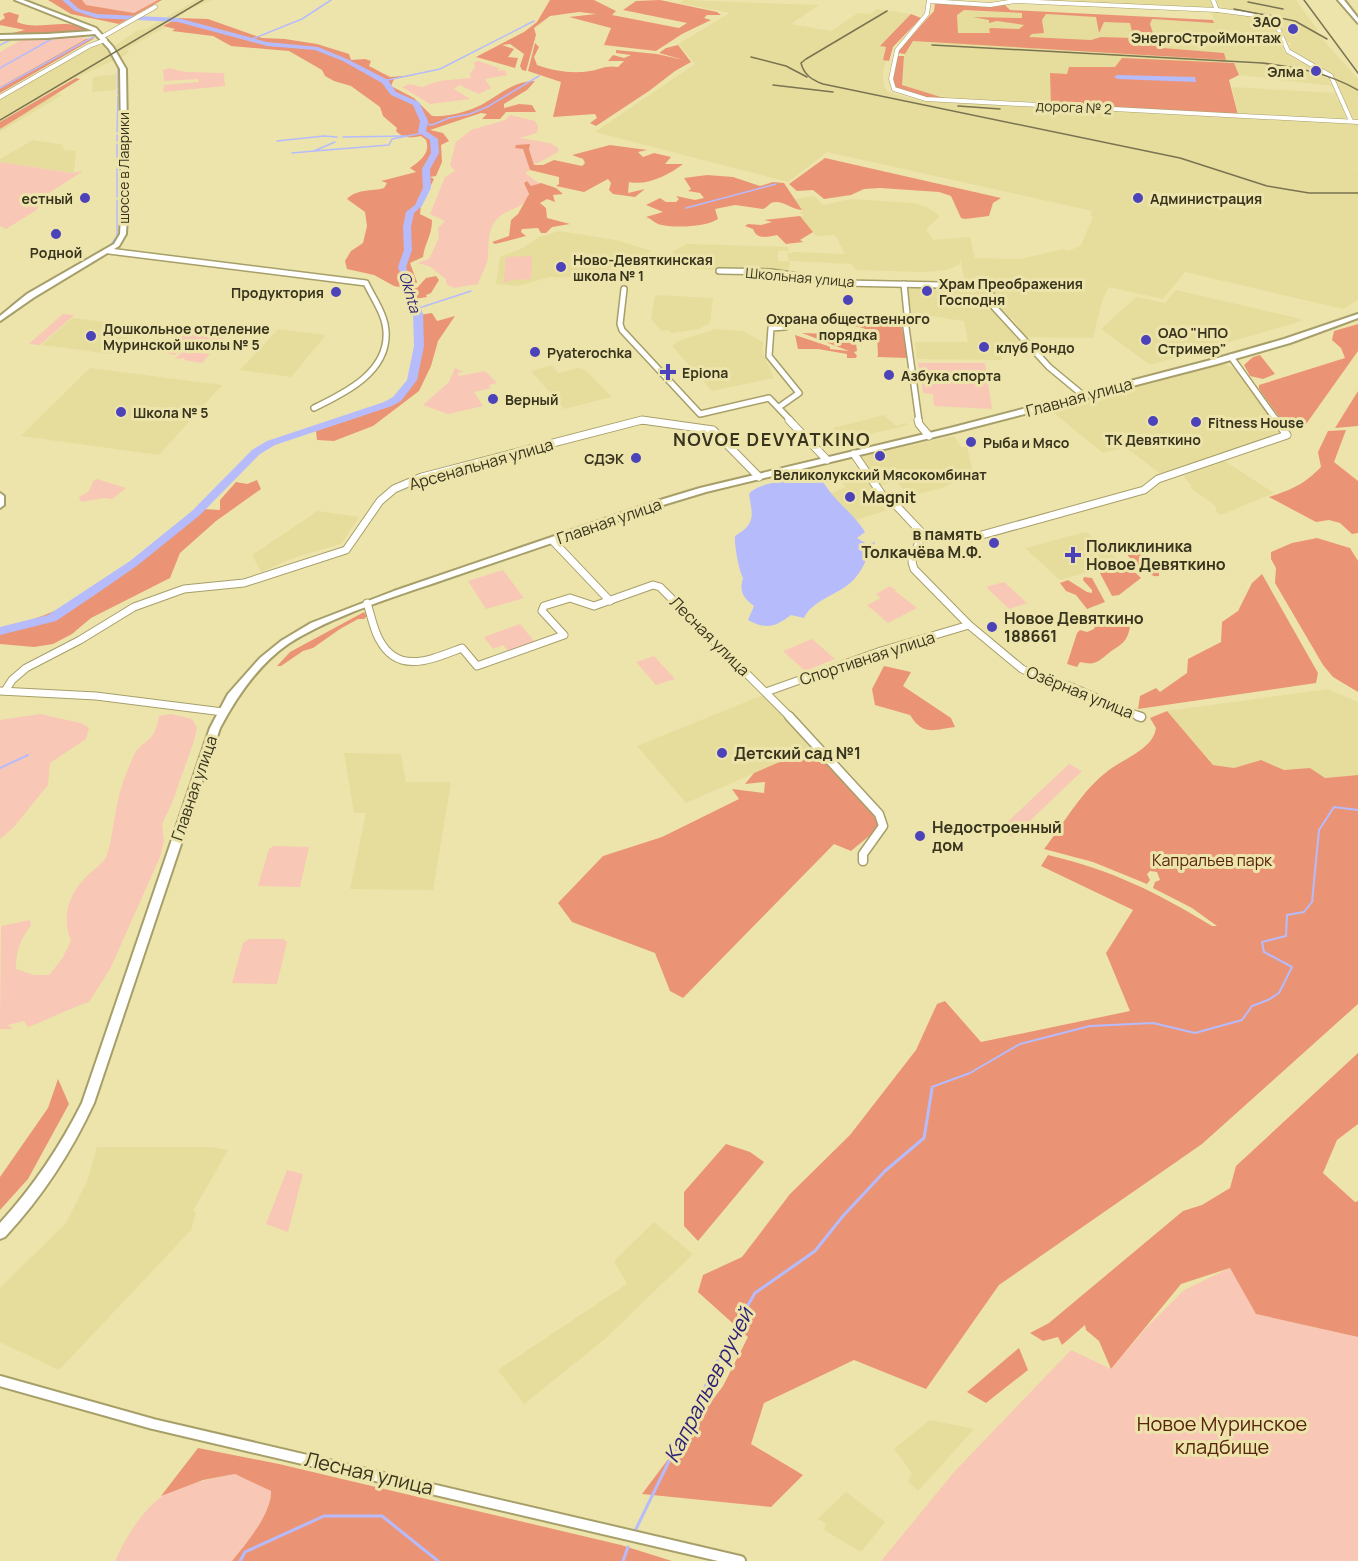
<svg xmlns="http://www.w3.org/2000/svg" width="1358" height="1561" font-family="Manrope,sans-serif">
<style>
.built{fill:#e6dc9c}
.green{fill:#f9c7b5}
.forest{fill:#eb9475;fill-rule:evenodd}
.water{fill:#b6bbfc}
.lines{fill:none;stroke-linecap:round;stroke-linejoin:round}
.stream-far2{stroke:#b6bbfc;stroke-width:1.5}
.stream-far1{stroke:#b6bbfc;stroke-width:2}
.stream{stroke:#b6bbfc;stroke-width:3}
.river{fill:#b6bbfc;fill-rule:evenodd}
.street-far4-casing{stroke:#a79f69;stroke-width:5}
.street-far3-casing{stroke:#a79f69;stroke-width:8}
.street-far2-casing{stroke:#a79f69;stroke-width:9}
.street-far1-casing{stroke:#a79f69;stroke-width:11}
.street-casing{stroke:#a79f69;stroke-width:14}
.secondary-casing{stroke:#a79f69;stroke-width:4}
.street-far4{stroke:#fff;stroke-width:4}
.street-far3{stroke:#fff;stroke-width:5}
.street-far2{stroke:#fff;stroke-width:7}
.street-far1{stroke:#fff;stroke-width:8}
.street{stroke:#fff;stroke-width:10}
.secondary{fill:#fff;fill-rule:evenodd}
.rail{stroke:#797351;stroke-width:1.5}
.poi-dot{fill:#4c42b9;stroke:#ede4ac;stroke-width:2}
.labels{text-anchor:middle;dominant-baseline:central;stroke-width:6;stroke-linejoin:round;paint-order:stroke}
.far-poi-label{font-size:14px;font-weight:bold;fill:#38341e;stroke:#ede4ac;text-anchor:start}
.far-street-label{font-size:14px;fill:#38341e;stroke:#ede4ac}
.far-water-label{font-size:15px;font-style:italic;fill:#2a1e78;stroke:#ede4ac}
.street-label{font-size:16px;fill:#38341e;stroke:#ede4ac}
.poi-label{font-size:16px;font-weight:bold;fill:#38341e;stroke:#ede4ac;text-anchor:start}
.park-label{font-size:16px;fill:#59230d;stroke:#ede4ac}
.far-district-label{font-size:18px;font-weight:bold;letter-spacing:1.5px;fill:#38341e;stroke:#ede4ac}
.near-park-label{font-size:20px;fill:#59230d;stroke:#ede4ac}
.near-street-label{font-size:20px;fill:#38341e;stroke:#ede4ac}
.near-water-label{font-size:21px;font-style:italic;fill:#2a1e78;stroke:#ede4ac}
</style>
<rect width="100%" height="100%" fill="#ede4ac"/>
<g class="built">
<path d="M196 0H212L188 10 174 21 163 26 164 28 127 49 129 52 124 56 76 78 51 92 62 95 0 132V98L90 46 103 45 107 51 138 30 146 29Z"/>
<path d="M684 0 819 5 791 24 831 31 858 13 870 14 877 9 911 14 881 46 889 47 883 73 884 86 887 91 895 94 922 101 1358 124V165L1356 169 1358 170V300L1343 309 1185 272 1163 299 1109 287 1103 298 1093 338 1025 337 1014 320 1000 311 992 283H965L960 257V264L947 270 923 272 856 270 851 264 790 261 788 272 694 269 672 252 687 244 788 247 789 251H778V261H789L787 254 793 252 845 254 835 235 816 236 800 216H804L800 212 803 211 795 199 814 196 823 205 851 199 914 203 927 207 940 216 926 229 933 240 970 237 975 258 1020 259 1063 249 1069 251 1081 245 1093 217 1090 216 1092 212 1088 210 827 152 788 182 595 132 695 64 678 44 730 13 679 3Z"/>
<path d="M1013 0H1296L1317 29 1316 32 1358 79V119L1353 118 1333 77 1292 52 1289 45 1292 43 1287 42 1276 17 1218 8Z"/>
<path d="M935 9 1214 22 1212 12 1241 13 1270 19 1284 51 1299 62 1307 63 1328 75 1274 64 1226 60 1228 74 1092 67 1094 105 944 98 901 85 905 51 921 26H929Z"/>
<path d="M1234 63 1276 65 1308 72 1330 79 1329 83 1333 86 1239 75Z"/>
<path d="M117 74 116 90 92 92 93 77Z"/>
<path d="M1232 87 1336 93 1338 97 1335 98 1339 100 1346 117 1343 120 1238 115Z"/>
<path d="M33 140 64 145 61 147 65 150 76 151 74 171 73 173 0 162V159Z"/>
<path d="M559 231 616 240 652 251 604 278 550 277 518 286 496 284 500 257 523 248 539 237Z"/>
<path d="M979 287 987 290 991 309 1006 322 1021 345 1000 347 1002 360 917 359 915 342H968L964 321 911 313 907 288Z"/>
<path d="M1176 290 1301 319 1302 321 1150 365 1101 329 1136 297 1165 303Z"/>
<path d="M655 295 713 298 710 323 699 329 672 333 668 330 661 331 651 319Z"/>
<path d="M72 318 140 326 111 354 42 345Z"/>
<path d="M278 329 326 335 291 377 240 370Z"/>
<path d="M716 329 743 331 763 342V353L774 378 712 391 672 346 678 341Z"/>
<path d="M1224 364 1236 369 1282 431 1281 435 1162 475 1128 449 1122 448 1103 453 1049 409Z"/>
<path d="M552 365 558 373 579 368 585 370 612 397 564 409 531 371Z"/>
<path d="M90 368 222 385 159 455 21 436Z"/>
<path d="M884 415 896 426 905 423 909 425 822 445 820 442 840 438 833 428Z"/>
<path d="M954 436 961 447H967L973 472 942 488 911 496 896 482 877 486 858 457Z"/>
<path d="M1223 460 1274 493 1221 515 1216 511V506L1189 487 1192 486 1183 476Z"/>
<path d="M864 475 884 504 885 511 856 520 830 494 846 487 841 481Z"/>
<path d="M318 511 359 517 341 544 293 558 261 572 252 555Z"/>
<path d="M1086 532 1121 562 1060 580 1025 548Z"/>
<path d="M1328 689 1358 702V775L1324 778 1310 768 1284 770 1261 760 1234 768 1213 765 1167 711Z"/>
<path d="M763 695 814 747 686 803 637 746Z"/>
<path d="M344 753 401 754 406 782H451L433 890 350 889 366 813H354Z"/>
<path d="M97 1147H211L228 1150 193 1211 196 1212 191 1230 59 1370 0 1342V1288L66 1223 88 1179Z"/>
<path d="M654 1222 693 1254 606 1338 524 1404 498 1370 627 1284 614 1261Z"/>
<path d="M930 1420 974 1429 918 1491 908 1481 912 1473 894 1449Z"/>
<path d="M846 1492 885 1522 861 1552 824 1530 826 1524 818 1519Z"/>
</g>
<g class="green">
<path d="M82 0H158L134 13 85 5Z"/>
<path d="M90 33 99 36H70L87 38 0 87V52L25 38Z"/>
<path d="M479 61 499 68 498 71 505 70 507 75 485 79 491 88 479 94 459 85 454 89 470 99 430 104 402 87 410 84 422 87 439 81 471 78 470 73 475 68 474 62Z"/>
<path d="M169 68 185 72 224 73 225 86 163 92 164 85 199 82 198 79 164 81 163 70Z"/>
<path d="M510 115 535 121 538 126 537 133 520 138 550 143 558 148V152L534 165 529 149H523L530 170 525 173 540 184 531 186 527 181 524 183C539 206 510 207 499 217 487 228 489 243 488 257 487 265 481 275 478 284L454 288 446 284V279L429 266 417 263 429 259 439 238 438 228 445 221 430 214 445 177 455 171 450 165 456 142 471 130 505 120Z"/>
<path d="M0 162 72 173 83 171 40 199 38 209 6 229 0 226Z"/>
<path d="M532 256 531 279 510 280 509 282H504L506 257Z"/>
<path d="M63 314 74 315 40 345 29 344Z"/>
<path d="M205 331 212 332 224 339 213 351 192 348 188 355 191 352 210 354 202 363 184 360 185 358 175 359 184 350 180 349 175 355 166 353 184 334Z"/>
<path d="M918 363H985L992 409 934 406 933 394 923 393 921 379 923 377 920 374Z"/>
<path d="M455 368 463 372 457 373 459 376 485 371 497 383 489 385 491 388 474 392 483 406 448 414 423 405 449 382Z"/>
<path d="M97 479 126 488 112 499 105 498 81 502 79 497 88 492 94 480Z"/>
<path d="M503 570 524 598 486 609 468 581Z"/>
<path d="M1004 582 1027 603 1009 609 986 587Z"/>
<path d="M890 586 896 590 891 593 895 591 917 608 888 623 867 605 881 598 876 594Z"/>
<path d="M520 624 535 642 508 651 503 645 493 649 484 637Z"/>
<path d="M812 639 835 659 805 671 783 651Z"/>
<path d="M654 656 675 679 656 685 636 662Z"/>
<path d="M40 714 81 723 89 728 86 739 50 763 48 785 13 828 0 839V720Z"/>
<path d="M171 714 192 719 197 728 194 741 172 803 162 824 164 841 160 857 110 969 89 1002C68 1009 49 1019 28 1027L24 1021 8 1025 13 1029H0L1 926 30 920 31 925C20 940 16 951 16 969L34 975H49L62 959 71 941C61 916 69 893 88 875 94 869 104 863 107 855 113 835 114 816 119 796 122 783 128 769 133 757 141 739 155 745 159 716Z"/>
<path d="M1069 764 1082 771 1013 837 999 830Z"/>
<path d="M274 846 309 847 300 887 258 886 269 849Z"/>
<path d="M249 939H283L287 942 277 984 232 983 243 943Z"/>
<path d="M287 1170 303 1174 288 1232 266 1224Z"/>
<path d="M1230 1268 1257 1314 1358 1337V1561H881L955 1471 1071 1350 1111 1369 1146 1328 1184 1290Z"/>
<path d="M236 1474 271 1491C272 1513 246 1544 232 1561H115C125 1539 141 1512 161 1497 177 1485 215 1478 236 1474Z"/>
</g>
<g class="forest">
<path d="M48 0H82L86 5 134 13 158 0H162L119 24 71 14Z"/>
<path d="M550 0H594L616 11 612 15 679 28 687 23 623 10 636 1 660 0 717 12 721 15H707L704 18 711 20 682 34 656 51 604 45 611 28 569 17 596 14 579 12 550 16 534 28 536 35 526 71 522 70 520 66 524 54 510 44 502 45 514 49 508 57 518 58 515 68 476 57 524 32 537 22Z"/>
<path d="M935 3 1004 4 1010 10 1213 20 1214 23 1152 19 1150 24 1156 42 1163 48 1224 53 1226 60 913 41 905 54 898 53 899 50 934 11ZM964 10 1022 13V18L973 17 989 20V23L997 21 1024 25 1019 29 991 28 989 29 990 33H958L957 15ZM1046 14 1096 17 1099 33 1104 22 1130 23 1133 36 1132 38 1101 37 1091 40 1029 37 1032 34 1044 33 1042 20Z"/>
<path d="M9 12 19 15 17 22C40 32 65 16 88 30L48 35 0 36 25 30 0 25V21L5 18 3 14Z"/>
<path d="M911 14 921 18 893 47 889 61 883 60 886 47 880 46Z"/>
<path d="M178 18 208 19 262 38 285 39 317 44 349 54 351 60 365 59 371 61 369 66 390 77 415 75 394 79 391 86 414 98 432 116C448 117 468 112 483 104 500 94 514 81 535 81L527 90 504 104V108L519 104 532 105 536 112H506L500 119H482L487 114 481 113 430 130 443 133 449 141 441 145 442 162 436 176 430 177 434 179 421 206 420 214 432 220C432 236 425 242 423 257L410 263 417 282 413 287 417 288 426 278 436 276 439 280 431 293 426 295 427 297 415 299 409 289 394 286 374 275 347 269 345 261 351 251 363 243 367 226 365 212 347 199C358 188 371 192 384 188L387 183 381 181 416 172 410 168C420 161 431 153 426 140L421 136C411 138 404 139 396 131L397 128 383 116 380 107 351 86 334 81 325 76 322 70 289 51 231 46 213 36 172 31 175 29 163 26Z"/>
<path d="M95 38 0 93V87L86 39Z"/>
<path d="M535 43 539 47 534 57 537 65C553 71 574 74 590 71 601 69 606 65 618 67L624 61H608L613 55 624 58 631 55 616 53V50L657 54 684 60 659 53 666 48 678 45 691 62 675 71 649 91 596 126 590 123 597 118 595 114 553 117 561 82 528 71Z"/>
<path d="M897 56H904L902 85 944 98 1042 104 929 98 897 90 893 80Z"/>
<path d="M1122 58 1234 63 1239 75 1229 80 1238 115 1051 105 1050 73 1067 74 1069 67H1115Z"/>
<path d="M76 78 80 79 0 129V122Z"/>
<path d="M530 144 529 149 534 165H543L554 160 582 166 585 163 583 159 572 155 610 145 647 150 638 152 643 157 654 153 671 157 665 164H683C669 175 647 186 629 182L628 193 645 189 635 197 613 194 609 190 611 183 608 179 584 192 556 186 559 184V177L530 170 523 149 515 148 516 145Z"/>
<path d="M825 158 1001 198 993 203 989 216 965 219 961 218 951 196 939 192 880 188 864 189 851 195 824 199 813 190 797 191 789 184Z"/>
<path d="M707 175 733 177 760 186 773 182 784 183 802 210C792 210 782 199 771 203 768 205 766 208 763 209L735 205 715 209 718 219C706 227 677 228 662 225 654 224 653 219 646 217L663 212 646 205 660 198 666 202H676L679 199 676 196 695 200 704 198 700 193 688 191 691 189 684 178Z"/>
<path d="M527 181 531 186 541 183 556 188 563 194 553 195 555 202 547 199 540 203 546 208 547 218 570 224 552 227 546 233H541L538 228 522 229 521 232 526 236 495 244 492 242 509 236 511 220 518 214 529 194 524 183Z"/>
<path d="M800 216 813 232 800 240 803 242 786 244 777 235C767 237 757 240 753 229L745 226 748 224 761 225 772 222 764 220Z"/>
<path d="M432 313 437 321 455 316 438 341 431 366 419 391 373 426 334 441 317 440 316 431C388 406 427 406 419 315Z"/>
<path d="M793 321 901 324 908 358 877 357 878 355 877 336C854 316 816 332 793 321Z"/>
<path d="M1358 324V351L1304 427 1288 429 1259 389V385L1345 358 1341 348 1332 340 1334 331Z"/>
<path d="M802 333 855 335 857 351 854 352 857 356 856 358H847V354L818 349H798L795 335 825 345 830 347V349L849 351Z"/>
<path d="M1260 355 1275 374 1263 379 1250 376 1244 365 1253 357Z"/>
<path d="M1358 391V426L1335 428Z"/>
<path d="M1346 430 1334 462 1358 481V533L1352 534 1340 523 1329 520 1316 522 1269 497C1293 489 1303 485 1321 467L1318 452 1328 431Z"/>
<path d="M257 480 261 489 216 521 180 553 170 578 91 618 72 634 53 644 34 647 0 644V629C83 609 140 563 204 509L220 510V500L236 482 247 484Z"/>
<path d="M1317 538 1350 548 1358 561V692L1333 677 1323 665 1275 583 1276 568 1271 559V552L1292 543Z"/>
<path d="M1132 540 1153 560 1152 566 1159 573V576C1145 578 1126 556 1121 544L1123 542Z"/>
<path d="M1106 568 1136 573 1141 578 1119 595 1112 596 1100 573 1102 569Z"/>
<path d="M1262 574 1318 673 1316 683 1138 709 1140 696 1156 688 1160 692 1187 673 1188 659 1221 642 1222 622 1238 611 1252 583Z"/>
<path d="M1084 577 1092 578 1105 602 1087 609 1076 595 1066 591 1060 583 1068 580 1087 592 1092 593V590L1083 580Z"/>
<path d="M364 612 367 616 364 619H358L340 629 313 648 303 651 281 666H277L290 652Z"/>
<path d="M1104 615C1116 618 1122 616 1130 627 1127 642 1122 644 1110 652 1099 661 1096 666 1080 662L1077 667 1067 664 1077 633 1080 630 1087 632 1094 629 1098 617Z"/>
<path d="M884 666 911 672 903 686 951 718 955 727C933 730 923 736 910 715L875 705 872 689Z"/>
<path d="M1167 711 1213 765 1234 768 1261 760 1284 770 1310 768 1325 778 1358 775V1004L1202 1144 999 1285 926 1389 854 1360 764 1403 751 1444 803 1475 771 1507 642 1494 723 1386 748 1337 698 1292 703 1275 742 1257 790 1194 850 1135 916 1050 937 1004 945 1001 981 1042 1130 1011 1106 953 1133 910 1041 866 1048 855C1112 870 1156 892 1212 926H1217L1192 908 1153 888 1155 882 1160 880 1157 872 1150 871 1147 874 1150 880 1147 884 1093 862 1044 849C1065 822 1082 790 1109 770 1125 758 1153 749 1156 728L1150 718Z"/>
<path d="M789 758 825 762 876 815 879 824 874 832 851 851 834 844 683 998 670 991 655 953 572 922 558 903 603 856 662 837 739 799 732 789 764 793 765 782 745 784 754 773Z"/>
<path d="M1358 1053V1124L1337 1140 1323 1173 1355 1202 1358 1201V1337L1256 1314 1230 1268 1181 1284 1111 1369 1099 1341 1086 1330 1085 1325 1062 1345 1058 1337 1043 1341 1030 1333 1049 1323 1183 1211 1202 1205 1230 1188 1236 1166Z"/>
<path d="M58 1079 69 1104 28 1179 0 1210V1177L48 1108Z"/>
<path d="M726 1144 750 1152 764 1162 698 1241 684 1226V1192Z"/>
<path d="M1019 1348 1028 1370 986 1403 967 1392Z"/>
<path d="M198 1448 279 1464 621 1545 672 1561H232C246 1544 272 1513 271 1491L235 1474 203 1480 161 1496Z"/>
</g>
<g class="water">
<path d="M1117 75 1195 77 1196 82 1118 79 1114 77Z"/>
<path d="M814 476 821 478C832 500 853 512 865 532L857 538 867 544 875 542 874 545C866 558 862 574 849 584 834 596 812 601 804 618L791 615C775 627 766 630 748 620L754 606C743 597 739 592 743 578 739 571 734 544 735 536 757 523 752 515 749 494 757 482 800 478 814 476Z"/>
</g>
<g class="lines">
<g class="stream-far2">
<path d="M252 39 302 19 331 0"/>
<path d="M0 45 12 39"/>
<path d="M118 67V88"/>
<path d="M0 68 55 37"/>
<path d="M383 81 440 69 534 21"/>
<path d="M0 88 95 36"/>
<path d="M118 90V94"/>
<path d="M423 123 432 125 449 118 470 114 487 107 539 76"/>
<path d="M117 132 118 96"/>
<path d="M117 135V141"/>
<path d="M343 137 406 136"/>
<path d="M277 141 324 136 337 137"/>
<path d="M117 144V197"/>
<path d="M314 151 389 145 392 139 423 133"/>
<path d="M292 153 314 151 335 142"/>
<path d="M686 208 776 184"/>
<path d="M110 246 117 236V200"/>
<path d="M26 295 89 259"/>
<path d="M11 305 20 298"/>
<path d="M416 309 471 291"/>
</g>
<g class="stream-far1">
<path d="M0 768 28 755"/>
<path d="M931 1091 932 1087 970 1073 1020 1044 1090 1026 1153 1023 1195 1033 1242 1020 1252 1006 1268 1000 1279 993 1292 967 1264 952 1262 942 1286 936 1287 915 1304 912 1312 902 1319 830 1334 807 1358 810"/>
</g>
<g class="stream">
<path d="M634 1533 730 1336 755 1293 815 1251 843 1216 885 1171 924 1138 932 1089"/>
<path d="M240 1561 245 1552 324 1516H382L438 1561"/>
<path d="M623 1561 628 1547"/>
</g>
<path class="river" d="M62 0H69L79 9 97 14 178 18 267 42 318 47 347 59 388 80 396 92 419 102 428 121 426 131 438 139 439 153 430 169 431 188 422 206 414 213 411 227 412 250 406 267 423 314 424 346 417 380 401 401 392 406 275 445 260 454 200 515 138 565 102 590 56 621 0 635V627L48 615 130 561 192 511 252 450 267 441 384 402 393 397 407 380 414 346 413 314 398 267 404 250 403 227 406 212 415 205 423 188 422 169 431 153 430 140 418 132 420 121 413 105 391 95 382 83 343 61 315 50 267 46 178 22 96 18 75 11Z"/>
<defs>
<g id="street-far4">
<path d="M929 0 927 14 897 50 891 79 894 89 926 99 1358 122"/>
<path d="M1213 0 1217 10"/>
<path d="M929 1 990 5 1015 1 1217 10 1270 17 1274 19 1288 51 1331 76 1351 121"/>
<path d="M102 37 155 7"/>
<path d="M0 97 89 46 105 40"/>
</g>
<g id="street-far3">
<path d="M109 251 366 283C373 298 385 314 386 331 389 372 345 393 314 408"/>
<path d="M719 271 771 272 844 283 989 286 994 307 1049 367 1084 396"/>
<path d="M904 284 907 314 905 320 919 421"/>
<path d="M624 289 620 324 622 330 700 414 769 398 791 421"/>
<path d="M1231 357 1277 421"/>
<path d="M779 407 799 393 769 356 771 328 785 327"/>
<path d="M637 421H651"/>
</g>
<g id="street-far2">
<path d="M789 420 827 460"/>
<path d="M918 420 919 424 929 436"/>
<path d="M854 454 883 496 891 500 922 533 912 562 914 569 969 625 1022 669 1046 680 1069 686 1141 717"/>
<path d="M971 538 1144 490 1158 479 1287 435 1276 420"/>
<path d="M553 541 610 601"/>
<path d="M367 603C371 615 373 628 379 639 398 676 432 659 462 648L477 666 564 635 542 611 544 606 570 598 594 606 653 585 660 587 790 717"/>
<path d="M0 691 96 696 223 712"/>
<path d="M5 691 12 680 26 668 80 640 134 607 184 589 244 583 346 550 380 501 394 489 422 477 642 420 713 430 759 477"/>
<path d="M766 692 881 651 969 625"/>
</g>
<g id="street-far1">
<path d="M789 716 879 814 883 826 863 854V861"/>
<path d="M1138 716 1141 717"/>
</g>
<path id="street" d="M0 1381 153 1424 740 1561"/>
<g id="secondary">
<path d="M15 0H23L96 28 113 47 126 69 128 199 126 234 119 246 33 298 0 321V316L27 294 114 244 120 234 122 199 120 69 109 49 95 34 47 38 0 39V35L47 34 93 31Z"/>
<path d="M1338 0H1344L1358 18V23Z"/>
<path d="M1358 314V318L1290 343 1217 364 955 432 706 492 663 505C590 530 517 555 443 580 394 597 331 616 288 644 258 665 237 696 220 728L94 1103C71 1153 42 1197 5 1237L0 1239V1223C33 1187 60 1147 82 1103L210 728 228 694 260 658 281 641 311 623 394 591 657 501 700 488 950 428 1211 360 1284 339Z"/>
<path d="M0 493 4 496V505L0 508Z"/>
</g>
</defs>
<use href="#street-far4" class="street-far4-casing"/>
<use href="#street-far3" class="street-far3-casing"/>
<use href="#street-far2" class="street-far2-casing"/>
<use href="#street-far1" class="street-far1-casing"/>
<use href="#street" class="street-casing"/>
<use href="#secondary" class="secondary-casing"/>
<use href="#street-far4" class="street-far4"/>
<use href="#street-far3" class="street-far3"/>
<use href="#street-far2" class="street-far2"/>
<use href="#street-far1" class="street-far1"/>
<use href="#street" class="street"/>
<use href="#secondary" class="secondary"/>
<g class="rail">
<path d="M1304 0 1358 73"/>
<path d="M1248 2 1283 9"/>
<path d="M1234 9 1295 21 1327 39"/>
<path d="M887 11 806 59 801 63C804 75 812 80 823 84L1180 158 1267 186 1309 193H1358"/>
<path d="M932 45 1262 63C1296 67 1328 73 1358 90"/>
<path d="M751 57 786 66 807 77"/>
<path d="M773 85 833 92"/>
<path d="M958 106 1000 109"/>
<path d="M0 120 203 0"/>
</g>
</g>
<g class="poi-dot">
<circle cx="1293" cy="29" r="6"/>
<circle cx="1316" cy="71" r="6"/>
<circle cx="85" cy="198" r="6"/>
<circle cx="1138" cy="198" r="6"/>
<circle cx="56" cy="234" r="6"/>
<circle cx="561" cy="267" r="6"/>
<circle cx="927" cy="291" r="6"/>
<circle cx="336" cy="292" r="6"/>
<circle cx="848" cy="300" r="6"/>
<circle cx="91" cy="336" r="6"/>
<circle cx="1146" cy="340" r="6"/>
<circle cx="984" cy="347" r="6"/>
<circle cx="535" cy="352" r="6"/>
<path d="M665 363h6v6h6v6h-6v6h-6v-6h-6v-6h6z"/>
<circle cx="889" cy="375" r="6"/>
<circle cx="493" cy="399" r="6"/>
<circle cx="121" cy="412" r="6"/>
<circle cx="1153" cy="421" r="6"/>
<circle cx="1196" cy="422" r="6"/>
<circle cx="971" cy="442" r="6"/>
<circle cx="880" cy="456" r="6"/>
<circle cx="636" cy="458" r="6"/>
<circle cx="850" cy="497" r="6"/>
<circle cx="994" cy="543" r="6"/>
<path d="M1070 546h6v6h6v6h-6v6h-6v-6h-6v-6h6z"/>
<circle cx="992" cy="627" r="6"/>
<circle cx="722" cy="753" r="6"/>
<circle cx="920" cy="836" r="6"/>
</g>
<g class="labels">
<g class="far-poi-label">
<text x="1281" y="21" text-anchor="end">ЗАО<tspan x="1281" dy="16">ЭнергоСтройМонтаж</tspan></text>
<text x="1304" y="71" text-anchor="end">Элма</text>
<text x="73" y="198" text-anchor="end">естный</text>
<text x="1150" y="198">Администрация</text>
<text x="56" y="252" text-anchor="middle">Родной</text>
<text x="573" y="259">Ново-Девяткинская<tspan x="573" dy="16">школа № 1</tspan></text>
<text x="939" y="283">Храм Преображения<tspan x="939" dy="16">Господня</tspan></text>
<text x="324" y="292" text-anchor="end">Продуктория</text>
<text x="848" y="318" text-anchor="middle">Охрана общественного<tspan x="848" dy="16">порядка</tspan></text>
<text x="103" y="328">Дошкольное отделение<tspan x="103" dy="16">Муринской школы № 5</tspan></text>
<text x="1158" y="332">ОАО "НПО<tspan x="1158" dy="16">Стример"</tspan></text>
<text x="996" y="347">клуб Рондо</text>
<text x="547" y="352">Pyaterochka</text>
<text x="682" y="372">Epiona</text>
<text x="901" y="375">Азбука спорта</text>
<text x="505" y="399">Верный</text>
<text x="133" y="412">Школа № 5</text>
<text x="1208" y="422">Fitness House</text>
<text x="1153" y="439" text-anchor="middle">ТК Девяткино</text>
<text x="983" y="442">Рыба и Мясо</text>
<text x="624" y="458" text-anchor="end">СДЭК</text>
<text x="880" y="474" text-anchor="middle">Великолукский Мясокомбинат</text>
</g>
<g class="far-street-label">
<text transform="translate(1074 107) rotate(3)">дорога № 2</text>
<text transform="translate(123 168) rotate(-90)">шоссе в Лаврики</text>
<text transform="translate(800 277) rotate(5)">Школьная улица</text>
</g>
<g class="far-water-label">
<text transform="translate(410 292) rotate(74)">Okhta</text>
</g>
<g class="street-label">
<text transform="translate(1079 397) rotate(-15)">Главная улица</text>
<text transform="translate(481 464) rotate(-16)">Арсенальная улица</text>
<text transform="translate(609 521) rotate(-19)">Главная улица</text>
<text transform="translate(710 636) rotate(45)">Лесная улица</text>
<text transform="translate(867 658) rotate(-18)">Спортивная улица</text>
<text transform="translate(1080 692) rotate(22)">Озёрная улица</text>
<text transform="translate(194 788) rotate(-71)">Главная улица</text>
</g>
<g class="poi-label">
<text x="862" y="497">Magnit</text>
<text x="982" y="534" text-anchor="end">в память<tspan x="982" dy="18">Толкачёва М.Ф.</tspan></text>
<text x="1086" y="546">Поликлиника<tspan x="1086" dy="18">Новое Девяткино</tspan></text>
<text x="1004" y="618">Новое Девяткино<tspan x="1004" dy="18">188661</tspan></text>
<text x="734" y="753">Детский сад №1</text>
<text x="932" y="827">Недостроенный<tspan x="932" dy="18">дом</tspan></text>
</g>
<g class="park-label">
<text x="1212" y="860">Капральев парк</text>
</g>
<g class="far-district-label">
<text x="772" y="439">NOVOE DEVYATKINO</text>
</g>
<g class="near-park-label">
<text x="1222" y="1423">Новое Муринское<tspan x="1222" dy="23">кладбище</tspan></text>
</g>
<g class="near-street-label">
<text transform="translate(369 1473) rotate(13)">Лесная улица</text>
</g>
<g class="near-water-label">
<text transform="translate(708 1385) rotate(-63)">Капральев ручей</text>
</g>
</g>
</svg>
